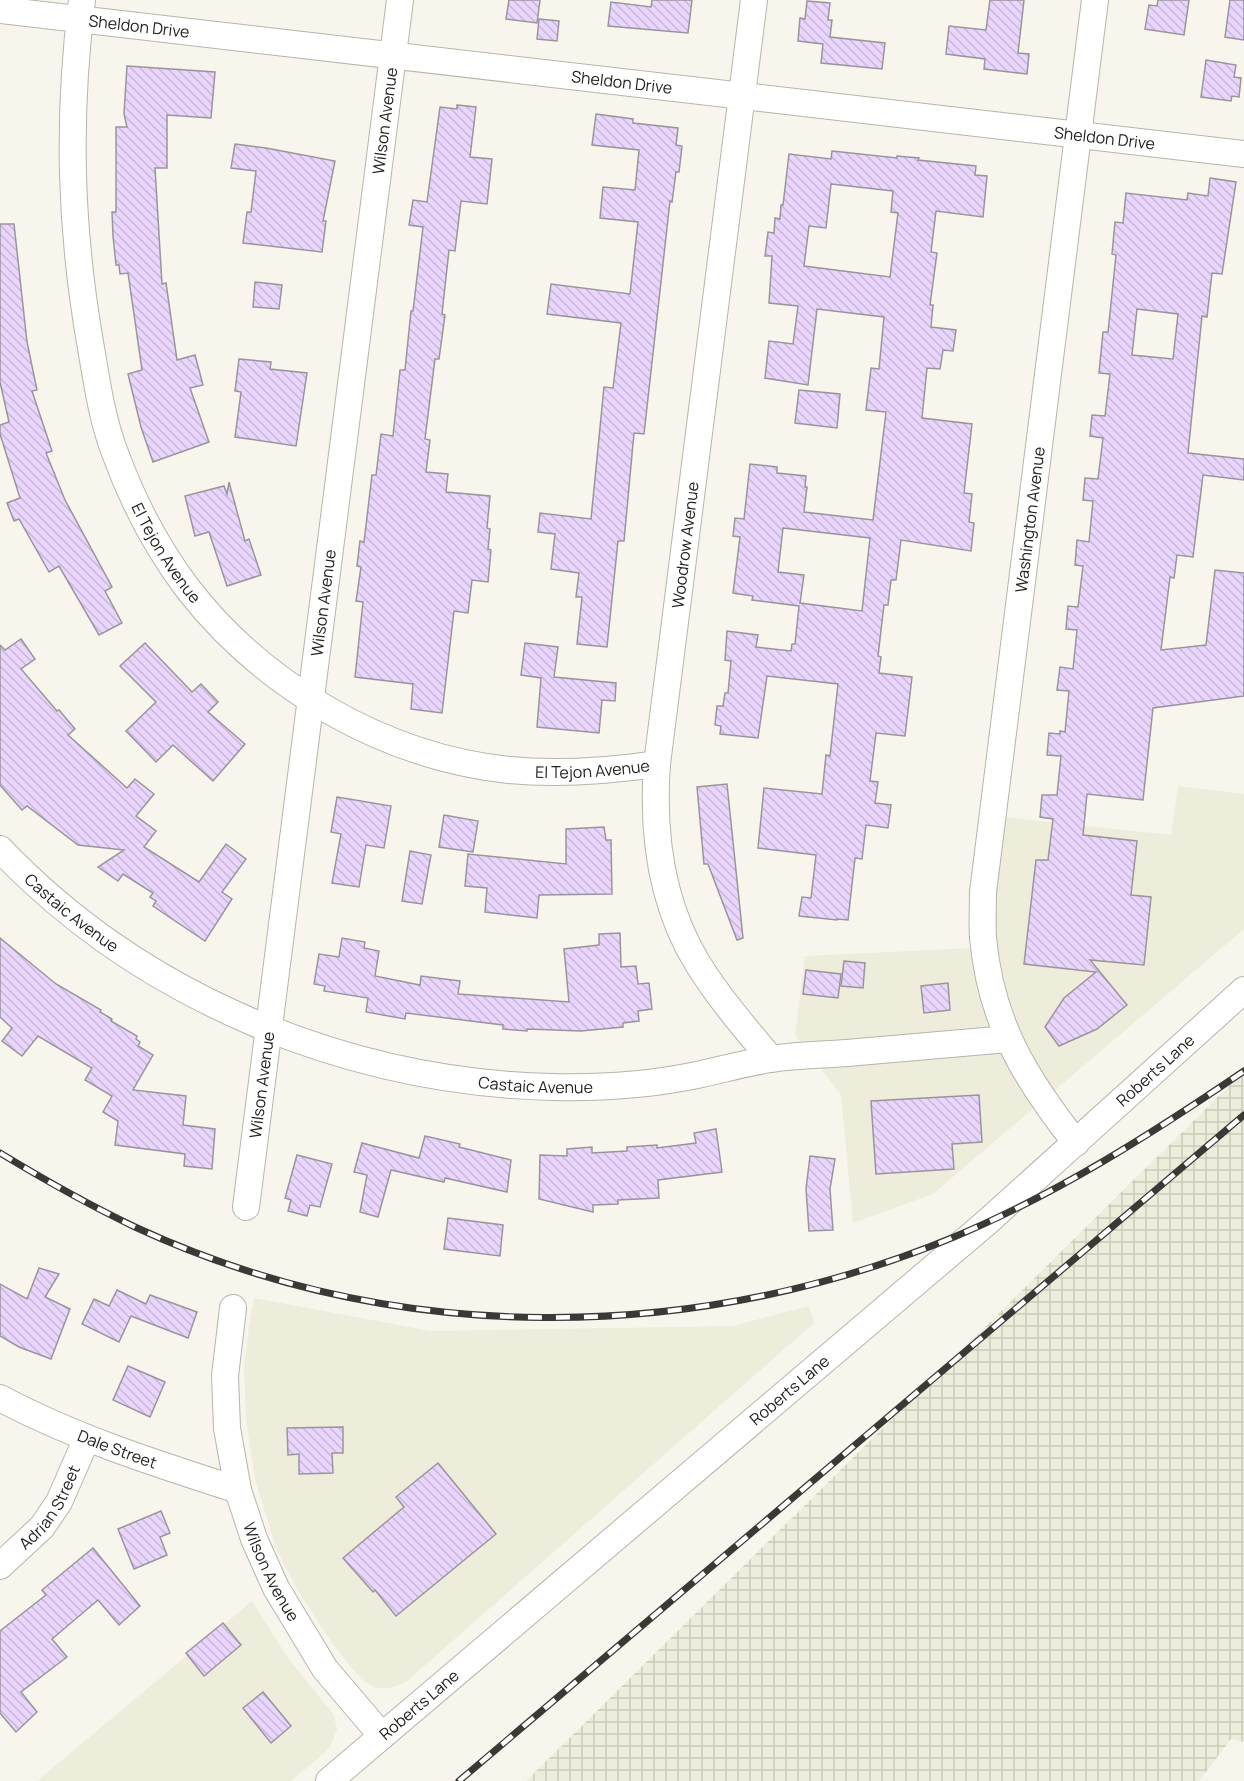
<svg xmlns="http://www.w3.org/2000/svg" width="1244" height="1781" font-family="Manrope,sans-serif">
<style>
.built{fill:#eeecda}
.industrial{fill:url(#industrial-grid)}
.building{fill:url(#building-back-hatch);stroke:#99959d;stroke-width:1.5;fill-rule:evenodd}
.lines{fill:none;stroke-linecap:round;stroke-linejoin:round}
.minor-casing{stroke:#b6b5ab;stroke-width:28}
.minor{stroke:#fff;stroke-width:26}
.rail-casing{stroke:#3a3935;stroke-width:7}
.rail{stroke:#fff;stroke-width:4.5;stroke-dasharray:14;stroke-linecap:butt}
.labels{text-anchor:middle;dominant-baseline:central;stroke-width:4.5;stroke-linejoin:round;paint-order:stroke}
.street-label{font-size:16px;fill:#22211d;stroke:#fff}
</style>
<defs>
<pattern id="industrial-grid" width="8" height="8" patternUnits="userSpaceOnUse" patternTransform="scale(1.5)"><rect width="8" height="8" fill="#eeecda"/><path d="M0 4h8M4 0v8" fill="none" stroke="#cccabb"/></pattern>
<pattern id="building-back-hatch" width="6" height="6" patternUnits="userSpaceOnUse" patternTransform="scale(1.5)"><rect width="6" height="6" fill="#ead6fc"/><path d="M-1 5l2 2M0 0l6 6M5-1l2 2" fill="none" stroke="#c8b7d8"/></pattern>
</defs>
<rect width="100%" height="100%" fill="#f8f6ec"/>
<g class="built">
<path d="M1178 786 1244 794V929L933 1194 853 1223 841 1095 795 1035 805 956 994 947 992 907 1003 817 1171 835Z"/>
<path d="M254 1298 431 1331 733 1326 809 1306 814 1323 406 1682 391 1688H375L361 1679 332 1643 298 1591 277 1551 255 1479 246 1419 244 1366 249 1326Z"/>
<path d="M252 1601 288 1658 334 1715 337 1730 329 1749 291 1781H37Z"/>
</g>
<path class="industrial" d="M1244 1071V1742L1231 1739 1199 1781H526Z"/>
<g class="building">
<path d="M509 0H540L537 23 506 19Z"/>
<path d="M652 0H692L688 33 608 26 611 2 651 7Z"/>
<path d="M990 0H1024L1018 53 1029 54 1027 74 984 69 985 59 946 54 949 26 986 30Z"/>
<path d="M1158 0H1189L1184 35 1145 29 1149 5 1157 6Z"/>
<path d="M1230 0H1244V40L1225 37Z"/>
<path d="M807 1 830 3 828 20H832L830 37 885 43 882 69 821 63 823 44 798 41 800 18 805 19Z"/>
<path d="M539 19 559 21 557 41 537 39Z"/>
<path d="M1206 60 1236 65 1234 77 1241 78 1239 97 1232 96 1231 101 1201 97Z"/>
<path d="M127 66 215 72 211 118 167 115V168H155L162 284 166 283 177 360 195 355 203 385 190 388 209 442 153 462 141 427 128 374 142 370 128 273 120 274 119 265H116L113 236 112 212H116V127H127L124 114Z"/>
<path d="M457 105 476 107 470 157 492 159 487 204 461 201 455 251 449 250 442 314 445 315 439 359H435L425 439 430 440 426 472 448 474 446 492 490 496 487 528 490 529 488 549 491 550 488 582 472 580 468 613 454 611 442 713 411 709 413 684 355 677 363 602 356 601 361 567 357 566 360 541 364 542 372 475H376L381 434 393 436 400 370H405L411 311H413L423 227 409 225 413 200 427 202 440 107 457 109Z"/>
<path d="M596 114 633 119V123L678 128 676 145 682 146 679 172H676L672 202 670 201 644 434 634 433 624 541H618L607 647 577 644 582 597H576L579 573 551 569 555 534 538 532 540 513 591 519 604 387 613 388 621 323 547 314 551 284 630 294 638 222 600 218 603 187 635 190 639 150 592 145Z"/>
<path d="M235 144 266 148 335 161 323 221H326L322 252 243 243 247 212H251L256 171 231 168Z"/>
<path d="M832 151 897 158V156L919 158 918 160 976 166 975 175 987 176 983 217 936 211 931 252 937 253 930 305H933L931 327 956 330 953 351 943 350 940 369 927 368 922 418 972 424 964 493 972 494 969 522 974 523 971 551 901 540 896 580H891L888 605H884L878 656 881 657 879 673 912 677 905 736 876 733 870 781 878 782 875 803 891 805 888 828 866 825 862 859 855 858 848 920 837 919V920L799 916 802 897 811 898 816 855 758 848 764 788 822 794 826 755 830 756 838 684 767 676 758 738 720 734 721 726 715 725 717 706H723L725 693H728L731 661 725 660 727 631 758 635 756 647 791 651 792 644H795L799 606 752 600 753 596 733 593 740 537 733 536 735 518 744 519 750 464 777 467V473L806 476 805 487H807L804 512 873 520 886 412 866 410 871 368 879 369 884 317 817 309 808 385 765 378 769 341 793 344 798 306 769 303 772 256H765L768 232 774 233 775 218 780 219 781 205H783L789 154 831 159ZM831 184 893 191 891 212 898 213 890 277 804 266 809 226 826 228ZM783 528 870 538 862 611 800 603 804 575 778 572Z"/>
<path d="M1210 178 1236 182 1222 274 1212 273 1207 317 1202 316 1188 453 1244 459V480L1203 475 1193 557 1177 555 1174 578 1170 577 1161 650 1206 645 1215 570 1244 573V696L1153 708 1143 800 1087 794 1083 835 1137 841 1131 895 1151 897 1144 965 1090 960 1127 1005 1097 1029 1059 1046 1045 1027 1064 998 1096 972 1024 964 1036 860H1048L1053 819 1040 817 1042 795H1057L1061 756 1047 755 1049 733 1060 734V731L1065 732 1069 691 1057 690 1060 667 1073 669 1077 630 1066 629 1068 606 1078 607 1083 566 1075 565 1077 540 1089 542 1093 501 1083 500 1085 478 1098 479 1103 438 1090 436 1092 415 1105 416 1110 374 1099 373 1103 332H1108L1116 255 1112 254 1115 222 1123 223 1126 193 1187 200 1188 193 1208 196ZM1137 309 1178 314 1173 359 1132 355Z"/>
<path d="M0 224H14L27 342 37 390 32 391 52 451 46 453 65 500 112 587 105 591 122 623 99 635 59 566 49 572 19 519 14 521 7 503 20 498 0 434V425L9 422 0 382Z"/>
<path d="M255 282 282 285 279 309 253 307Z"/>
<path d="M239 359 271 362 270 369 307 373 296 446 235 437 241 392 235 391Z"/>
<path d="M799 390 840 394 837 428 795 423Z"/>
<path d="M229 482 245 541 249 539 261 575 227 586 209 532 195 536 185 496 224 486 227 494Z"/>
<path d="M21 639 35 659 21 669 57 711 59 710 75 729 68 735 127 788 135 779 154 794 136 816 156 831 144 847 199 882 226 844 246 859 222 892 232 899 205 941 153 906 156 901 150 897 153 893 123 874 118 881 98 867 124 850 78 845 27 806 22 810 0 785V645L5 650Z"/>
<path d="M145 643 192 692 201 684 218 702 208 712 245 744 213 781 173 745 156 762 126 731 156 702 120 666Z"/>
<path d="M525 643 558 647 554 677 616 683 615 701 602 700 599 733 537 727 541 678 521 675Z"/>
<path d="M727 784 743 938 737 940 708 864H704L697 787Z"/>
<path d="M337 797 391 806 384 848 366 845 359 887 332 883 341 834 331 832Z"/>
<path d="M444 815 478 821 473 852 439 847Z"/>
<path d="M604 827 606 840H611L612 894 539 895 537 918 485 912 487 888 465 886 468 854 566 864V829Z"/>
<path d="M410 851 431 855 422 904 402 901Z"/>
<path d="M620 933 621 967 636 966 638 984 649 983 652 1009 638 1011 639 1021 623 1023V1027L581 1031 527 1029V1031L503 1029V1025L406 1013 405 1019 366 1012 368 998 324 991 325 986 314 984 319 954 339 957 342 938 365 942 364 948 379 951 375 976 420 985 421 976 460 981 458 994 569 1002 564 949 599 945V934Z"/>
<path d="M0 938 56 984 101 1010 100 1012 112 1019 111 1021 137 1036 136 1039 140 1042 138 1046 153 1055 133 1090 186 1096 183 1125 215 1129 212 1169 184 1166 185 1154 115 1145 118 1121 103 1112 112 1096 85 1080 92 1068 38 1036 22 1056 2 1041 12 1028 0 1017Z"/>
<path d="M844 961 865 963 863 988 841 986Z"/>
<path d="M806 970 841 974 838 998 803 994Z"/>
<path d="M948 983 950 1010 924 1013 921 986Z"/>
<path d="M979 1095 982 1142 952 1144 954 1169 876 1174 871 1101Z"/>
<path d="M716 1129 722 1172 658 1180 659 1198 618 1200V1204L593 1205V1212L539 1199 540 1155 567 1156V1149L592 1147V1153L627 1151V1147L657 1145V1148L696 1143 694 1133Z"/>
<path d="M425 1136 460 1144 459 1147 511 1160 507 1192 445 1178 444 1182 391 1170 378 1217 360 1212 367 1175 354 1172 362 1143 419 1158Z"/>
<path d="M297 1155 332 1164 320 1207 310 1205 307 1216 288 1211 291 1200 285 1198Z"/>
<path d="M810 1156 835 1159 830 1189 833 1230 809 1231 806 1189Z"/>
<path d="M448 1218 503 1225 500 1256 444 1249Z"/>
<path d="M39 1268 59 1274 45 1297 70 1309 51 1359 19 1347 0 1336V1284L27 1299Z"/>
<path d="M117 1290 146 1304 150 1295 197 1312 188 1338 131 1316 119 1342 82 1324 94 1299 109 1306Z"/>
<path d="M128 1366 165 1382 150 1417 113 1400Z"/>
<path d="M343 1427V1453H332L333 1473 299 1474V1454L288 1455 287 1428Z"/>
<path d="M438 1463 496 1534 396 1616 375 1590 373 1592 343 1558 404 1507 396 1497Z"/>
<path d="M161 1511 170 1533 160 1537 167 1555 134 1569 118 1529Z"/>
<path d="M93 1548 140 1606 119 1625 98 1600 52 1639 67 1657 21 1692 37 1712 16 1732 0 1713V1631L46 1595 42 1590Z"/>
<path d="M223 1623 241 1645 204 1676 186 1653Z"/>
<path d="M263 1692 291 1726 271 1743 243 1708Z"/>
</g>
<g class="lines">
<defs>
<g id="minor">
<path id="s1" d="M82 0C67 120 70 229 91 348 97 383 102 419 115 453 133 502 157 548 188 589 264 687 385 757 509 770 559 775 608 771 657 764"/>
<path d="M754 0 657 764C652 833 661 904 698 964 719 998 745 1028 771 1059"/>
<path id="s2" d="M0 10 1244 154"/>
<path id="s3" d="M0 849C142 998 347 1082 552 1087 598 1088 647 1085 692 1076 718 1071 744 1063 771 1059 796 1055 822 1055 847 1053 900 1048 954 1044 1008 1039"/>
<path id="s4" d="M1076 1143C1025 1078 991 1023 983 938 982 923 983 907 983 892L1095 0"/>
<path id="s5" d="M246 1207 400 0"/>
<path id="s6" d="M233 1308 225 1376 227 1428 238 1490 254 1539 276 1588 325 1669 382 1736"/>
<path id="s7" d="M0 1398C75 1438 157 1464 238 1490"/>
<path id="s8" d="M0 1566 42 1527 59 1502 87 1438"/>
<path id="s9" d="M329 1781 986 1223 1244 990"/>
</g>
</defs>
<use href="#minor" class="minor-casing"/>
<use href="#minor" class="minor"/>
<defs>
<g id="rail">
<path d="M0 1153C43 1179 89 1205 135 1227 394 1347 692 1345 954 1237 1057 1194 1153 1133 1244 1071"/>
<path d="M459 1781 1244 1115"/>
</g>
</defs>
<use href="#rail" class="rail-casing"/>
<use href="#rail" class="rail"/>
</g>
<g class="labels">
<g class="street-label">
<text stroke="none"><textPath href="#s2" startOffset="140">Sheldon Drive</textPath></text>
<text stroke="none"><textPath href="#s2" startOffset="626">Sheldon Drive</textPath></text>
<text stroke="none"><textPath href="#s5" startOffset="1095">Wilson Avenue</textPath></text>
<text stroke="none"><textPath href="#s2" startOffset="1112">Sheldon Drive</textPath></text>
<text stroke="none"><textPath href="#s4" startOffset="650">Washington Avenue</textPath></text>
<text transform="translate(685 545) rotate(-83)">Woodrow Avenue</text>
<text stroke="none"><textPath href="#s1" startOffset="570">El Tejon Avenue</textPath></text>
<text stroke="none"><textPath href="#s5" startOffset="609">Wilson Avenue</textPath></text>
<text stroke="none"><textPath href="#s1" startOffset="1074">El Tejon Avenue</textPath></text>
<text stroke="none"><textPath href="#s3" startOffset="96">Castaic Avenue</textPath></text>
<text stroke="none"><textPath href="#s9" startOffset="1090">Roberts Lane</textPath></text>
<text stroke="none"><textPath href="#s3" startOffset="600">Castaic Avenue</textPath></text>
<text stroke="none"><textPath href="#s5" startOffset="123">Wilson Avenue</textPath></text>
<text stroke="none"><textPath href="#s9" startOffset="604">Roberts Lane</textPath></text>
<text stroke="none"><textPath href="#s7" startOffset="128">Dale Street</textPath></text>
<text stroke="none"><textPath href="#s8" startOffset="78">Adrian Street</textPath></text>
<text stroke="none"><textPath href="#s6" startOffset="272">Wilson Avenue</textPath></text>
<text stroke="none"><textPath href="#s9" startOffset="118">Roberts Lane</textPath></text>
</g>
</g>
</svg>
